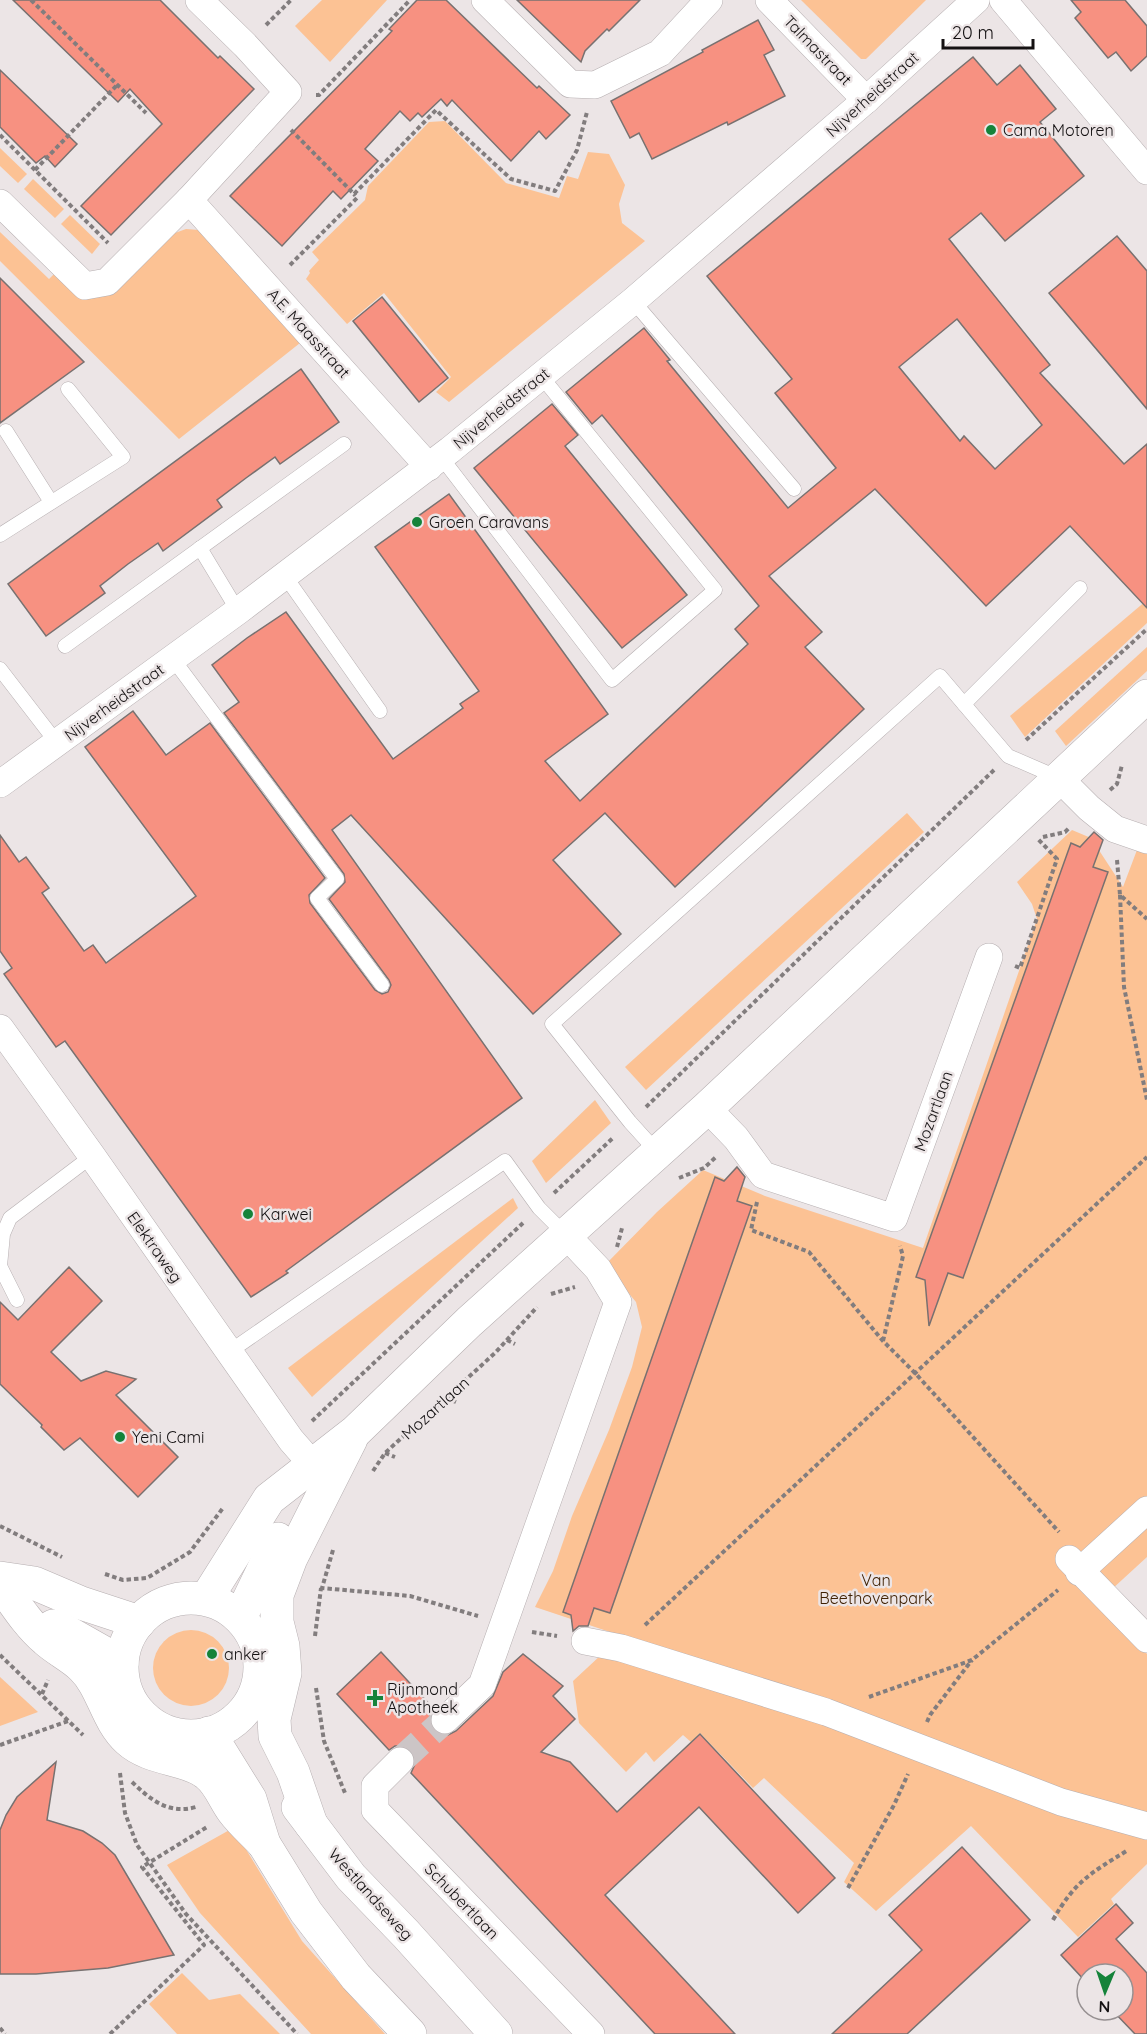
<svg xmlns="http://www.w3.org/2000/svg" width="1147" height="2034" font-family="Quicksand,sans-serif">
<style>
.green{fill:#fcc294}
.building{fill:#f79181;stroke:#787170;stroke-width:1.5;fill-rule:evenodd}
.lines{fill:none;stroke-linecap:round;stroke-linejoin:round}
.street-tunnel{stroke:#ccc5c6;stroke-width:27;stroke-dasharray:27 14;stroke-linecap:butt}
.lane-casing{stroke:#b6afb1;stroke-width:15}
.street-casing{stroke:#b6afb1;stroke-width:28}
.secondary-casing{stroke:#b6afb1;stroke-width:34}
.path{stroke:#827d7e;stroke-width:4;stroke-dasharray:4.5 3;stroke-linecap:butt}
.lane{stroke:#fff;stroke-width:14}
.street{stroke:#fff;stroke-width:27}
.secondary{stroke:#fff;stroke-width:33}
.poi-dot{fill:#15833a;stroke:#ece5e6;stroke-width:2}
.labels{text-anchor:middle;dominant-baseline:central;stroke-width:5;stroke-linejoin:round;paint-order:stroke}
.street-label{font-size:16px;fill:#141112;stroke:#ece5e6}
.poi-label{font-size:16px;fill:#141112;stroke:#ece5e6;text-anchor:start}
.park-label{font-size:16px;fill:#402204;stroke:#ece5e6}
</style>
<rect width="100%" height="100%" fill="#ece5e6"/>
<g class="green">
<path d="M322 0H387L330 62 295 26Z"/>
<path d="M801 0H926L866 59H861Z"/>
<path d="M445 121 506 183 559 198 567 176 578 179 588 152 609 154 625 185 619 204 622 223 645 241 449 402 436 392 451 377 384 293 347 324 306 279 310 273 309 271 319 260 312 252 365 200 368 186 429 122Z"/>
<path d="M0 148 27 174 18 183 0 166Z"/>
<path d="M33 179 64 209 55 218 24 189Z"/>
<path d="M70 215 100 244 92 254 61 224Z"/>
<path d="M186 229 199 230 300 343 179 439 0 261V232L49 279 56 272 82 295 175 233Z"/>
<path d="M1147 600V623L1025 737 1010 716Z"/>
<path d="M1147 647V671L1066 746 1055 731Z"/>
<path d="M907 813 924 832 646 1090 625 1067Z"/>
<path d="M1072 830 1091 838 1123 887 1140 842 1147 845V1557L1099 1601 1147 1654V1864L1111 1899 1114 1904 1078 1937 971 1826 876 1911 844 1882 854 1863 764 1778 753 1788 700 1733 691 1742 683 1735 654 1762 646 1752 626 1772 579 1723 573 1681 601 1655 610 1632 535 1607 553 1571 572 1516 609 1430 632 1367 642 1327 636 1302 605 1265 657 1212 703 1170 765 1196 923 1248 1037 919 1032 904 1017 882Z"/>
<path d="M595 1100 611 1123 546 1183 532 1161Z"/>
<path d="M513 1198 518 1208 312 1397 288 1368Z"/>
<circle cx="191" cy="1668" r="38"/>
<path d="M0 1677 38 1712 0 1726Z"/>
<path d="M233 1828 302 1941 385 2034H311L200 1913 167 1865Z"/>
<path d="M182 1973 209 2000 240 1994 280 2034H177L149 2004Z"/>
</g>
<g class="building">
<path d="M13 0H160L218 58 220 56 254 89 111 235 81 206 162 124 130 89 118 102Z"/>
<path d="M417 0H446L537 88 539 86 570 115 546 139 539 131 511 161 452 100 447 106 441 99 422 117 418 113 410 121 400 111 365 149 378 161 341 199 333 191 282 246 230 196 363 61 392 31 389 29Z"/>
<path d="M517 0H640L609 31 607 29 585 51 581 62Z"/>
<path d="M1071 0H1125L1147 26V56L1131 71 1116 52 1108 58 1075 18 1081 12Z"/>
<path d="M758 20 774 50 764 55 785 96 728 125 727 122 652 159 639 133 630 138 611 101 703 52 702 50Z"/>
<path d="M973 57 997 85 1020 65 1056 109 1040 122 1084 176 1005 241 981 213 949 239 1050 365 1040 373 1124 464 1147 444V608L1070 526 986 606 875 489 769 576 822 632 805 647 864 709 675 887 605 813 553 860 621 934 533 1014 351 815 332 830 522 1098 286 1271 288 1273 251 1297 65 1041 56 1047 4 974 12 968 0 951V835L19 862 26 857 40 876 49 888 42 893 84 951 93 945 106 963 196 896 85 747 133 711 166 755 210 723 325 878 309 895 310 903 375 990 382 994 388 992 391 985 389 980 329 899 345 882 344 874 224 713 239 702 212 665 247 638 286 612 393 759 463 708 460 704 479 691 375 547 449 494 608 714 545 761 580 801 748 644 735 629 759 606 602 415 592 424 566 392 644 328 670 360 667 361 788 508 836 468 775 393 792 379 707 276ZM957 319 1042 425 995 469 964 436 960 441 899 367Z"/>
<path d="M0 70 77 144 55 167 45 156 36 163 0 127Z"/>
<path d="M1117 236 1147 271V409L1049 293Z"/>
<path d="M0 278 84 362 0 423Z"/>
<path d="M382 297 448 378 419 402 353 321Z"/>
<path d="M301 369 339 422 280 464 275 457 246 478 217 500 222 507 163 551 158 543 128 564 100 586 105 593 46 636 8 584Z"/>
<path d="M552 404 578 435 565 446 687 595 622 648 474 468Z"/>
<path d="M1094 832 1103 840 1093 867 1108 872 963 1278 948 1273 929 1326 925 1280 916 1277 1071 843 1080 847Z"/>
<path d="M737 1167 745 1177 737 1201 752 1206 610 1613 594 1608 588 1626H579L573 1631 571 1615 563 1612 715 1177 724 1181Z"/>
<path d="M69 1267 102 1301 51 1352 81 1381 106 1371 136 1379 116 1395 178 1457 138 1497 80 1438 64 1450 41 1427 42 1425 0 1384V1302L18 1320Z"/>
<path d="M381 1652 434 1709 430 1716V1724L433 1730 440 1735H448L456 1731 493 1696 503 1672 523 1654 563 1686 553 1696 575 1719 541 1752 570 1762 617 1812 700 1734 835 1878 798 1913 699 1807 605 1895 735 2034H655L411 1773 415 1764V1756L411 1750 404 1746H395L389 1750 337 1694Z"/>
<path d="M56 1762 47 1820 83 1831 102 1843 115 1855 174 1955 108 1968 36 1974H0V1830L6 1815 17 1797Z"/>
<path d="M962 1847 1030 1920 907 2034H832L922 1950 889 1915Z"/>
<path d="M1116 1904 1133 1923 1116 1939 1147 1973V2034H1135L1112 2010H1123V1974H1087V1983L1061 1955Z"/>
</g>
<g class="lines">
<path class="street-tunnel" d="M400 1761 445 1720"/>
<defs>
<g id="lane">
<path d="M633 301 794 489"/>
<path d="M6 431 51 502"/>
<path d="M441 457 612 680 715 590 541 376"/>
<path d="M0 535 123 457 68 389"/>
<path d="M200 548 238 611"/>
<path d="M285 576 380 711"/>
<path d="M65 646 344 444"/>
<path d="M173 659 337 879 317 898 382 985"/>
<path d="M0 669 57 743"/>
<path d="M964 704 1080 588"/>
<path d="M658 1153 630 1122 552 1024 940 676 1008 756 1059 778"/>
<path d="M17 1300 0 1266 3 1234 10 1218 92 1156"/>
<path d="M229 1352 505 1161 539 1208 567 1236"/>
</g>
<g id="street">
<path d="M199 0 245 45 288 92 189 200 429 467"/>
<path d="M485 0 570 84 595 85 660 53 709 0"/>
<path d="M769 0 866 100"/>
<path d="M1003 0 1147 171"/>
<path d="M0 203 85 286 107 282 189 200"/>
<path d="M1059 778 1089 808 1115 829 1147 840"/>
<path d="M0 784 238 611 450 450 633 301 866 100 976 0"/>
<path d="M0 1028 92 1156 291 1440 312 1464"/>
<path d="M707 1108 736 1138 763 1175 894 1218 989 957"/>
<path d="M1069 1559 1147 1639"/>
<path d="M1079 1572 1147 1510"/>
<path d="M585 1641 621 1648 826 1712 1061 1802 1147 1826"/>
<path d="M445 1720 482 1685 618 1302 598 1269 567 1236"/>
<path d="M400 1761 375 1786V1810L591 2034"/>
</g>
<g id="secondary">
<path d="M0 1578 34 1583 81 1603 139 1622"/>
<path d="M0 1583C14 1602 27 1624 46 1640 57 1650 72 1657 82 1667 103 1687 106 1720 128 1740 151 1761 187 1757 207 1774 219 1783 224 1799 233 1811 242 1823 254 1833 264 1844"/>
<circle cx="191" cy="1667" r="69"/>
<path d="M206 1599 269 1499 355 1432 469 1322 707 1108 1147 696"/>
<path d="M240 1618 278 1539"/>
<path d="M53 1626 69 1633 122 1663"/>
<path d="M209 1733 250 1799 264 1844 306 1912 356 1977 410 2034"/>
<path d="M298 1807 351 1877 406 1934 496 2034"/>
<path d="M311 1824 293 1772 275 1736 274 1719 285 1673 283 1646 277 1622V1595L291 1558 351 1439"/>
</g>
</defs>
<use href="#lane" class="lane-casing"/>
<use href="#street" class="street-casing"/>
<use href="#secondary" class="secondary-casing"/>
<g class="path">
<path d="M31 0 146 113"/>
<path d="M266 25 291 0"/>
<path d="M316 95H319L410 0"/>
<path d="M291 130 354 194 436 110 511 179 555 191 577 150 587 112"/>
<path d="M0 135 108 243"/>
<path d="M35 170 117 85"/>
<path d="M290 265 357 198 354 194"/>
<path d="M1026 740 1147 629"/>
<path d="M1110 790 1117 784 1122 765"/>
<path d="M1043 837 1065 832 1069 828"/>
<path d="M1117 860 1120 895 1147 919"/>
<path d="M1120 895 1124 987 1147 1100"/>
<path d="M1015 966 1020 968 1057 859 1038 839"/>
<path d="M646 1107 994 770"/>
<path d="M679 1178 704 1168 716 1157"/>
<path d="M554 1193 614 1137"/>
<path d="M757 1202 751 1230 809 1252 883 1341 916 1374 1059 1532"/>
<path d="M617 1247 622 1228"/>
<path d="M551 1294 575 1287"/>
<path d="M507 1340 515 1344"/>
<path d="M883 1341 903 1256 900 1246"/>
<path d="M446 1398 456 1402"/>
<path d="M312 1421 523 1223"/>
<path d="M385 1453 395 1457"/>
<path d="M373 1471 385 1453 495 1353 537 1307"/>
<path d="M0 1526 62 1557"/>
<path d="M333 1550 322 1588 410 1596 478 1616"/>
<path d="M105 1574 123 1580 147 1578 190 1552 223 1508"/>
<path d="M645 1625 1147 1157"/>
<path d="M532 1632 557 1636"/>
<path d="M315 1636 321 1588"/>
<path d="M0 1655 83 1735"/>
<path d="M316 1688 324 1741 345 1793"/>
<path d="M42 1694 48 1680"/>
<path d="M869 1697 972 1660 1058 1590"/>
<path d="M927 1722 930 1715 972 1660"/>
<path d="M0 1745 68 1721"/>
<path d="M120 1773 125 1813 137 1845 186 1914 297 2034"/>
<path d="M132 1782C150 1799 168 1815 196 1807"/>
<path d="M848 1888 894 1805 908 1774"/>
<path d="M1053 1920C1075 1881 1091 1873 1128 1850"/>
<path d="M0 2028 5 2034"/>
<path d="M110 2034 204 1945 142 1867 207 1827"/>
</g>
<use href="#lane" class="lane"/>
<use href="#street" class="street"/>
<use href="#secondary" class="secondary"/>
</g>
<g class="poi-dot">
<circle cx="991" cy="130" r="6"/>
<circle cx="417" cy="522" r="6"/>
<circle cx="248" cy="1214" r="6"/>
<circle cx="120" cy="1437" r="6"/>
<circle cx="212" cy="1654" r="6"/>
<path d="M372 1689h6v6h6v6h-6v6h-6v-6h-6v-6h6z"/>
</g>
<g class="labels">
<g class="street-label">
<text transform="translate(818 50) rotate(46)">Talmastraat</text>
<text transform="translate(872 94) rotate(-42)">Nijverheidstraat</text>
<text transform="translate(309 333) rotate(48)">A.E. Maasstraat</text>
<text transform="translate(501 408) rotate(-39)">Nijverheidstraat</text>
<text transform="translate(114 702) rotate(-36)">Nijverheidstraat</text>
<text transform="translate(933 1111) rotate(-70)">Mozartlaan</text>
<text transform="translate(155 1247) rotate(55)">Elektraweg</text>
<text transform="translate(435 1408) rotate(-42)">Mozartlaan</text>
<text transform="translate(371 1894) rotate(48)">Westlandseweg</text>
<text transform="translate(462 1901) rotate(46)">Schubertlaan</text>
</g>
<g class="poi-label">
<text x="1003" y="130">Cama Motoren</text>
<text x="429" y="522">Groen Caravans</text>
<text x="260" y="1214">Karwei</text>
<text x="132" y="1437">Yeni Cami</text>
<text x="224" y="1654">anker</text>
<text x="387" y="1689">Rijnmond<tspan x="387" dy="18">Apotheek</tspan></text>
</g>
<g class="park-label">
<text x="876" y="1580">Van<tspan x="876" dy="18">Beethovenpark</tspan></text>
</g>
</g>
<g transform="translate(1105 1992) rotate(182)"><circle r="28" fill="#ece5e6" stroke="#969091" stroke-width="1.5"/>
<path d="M0-4.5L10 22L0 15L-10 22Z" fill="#15833a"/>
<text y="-9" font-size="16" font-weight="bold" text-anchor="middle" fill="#141112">N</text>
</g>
<path d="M943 39v9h90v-9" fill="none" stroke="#141112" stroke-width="3"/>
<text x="952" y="39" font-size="18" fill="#141112" stroke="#ece5e6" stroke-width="4.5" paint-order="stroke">20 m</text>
</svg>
